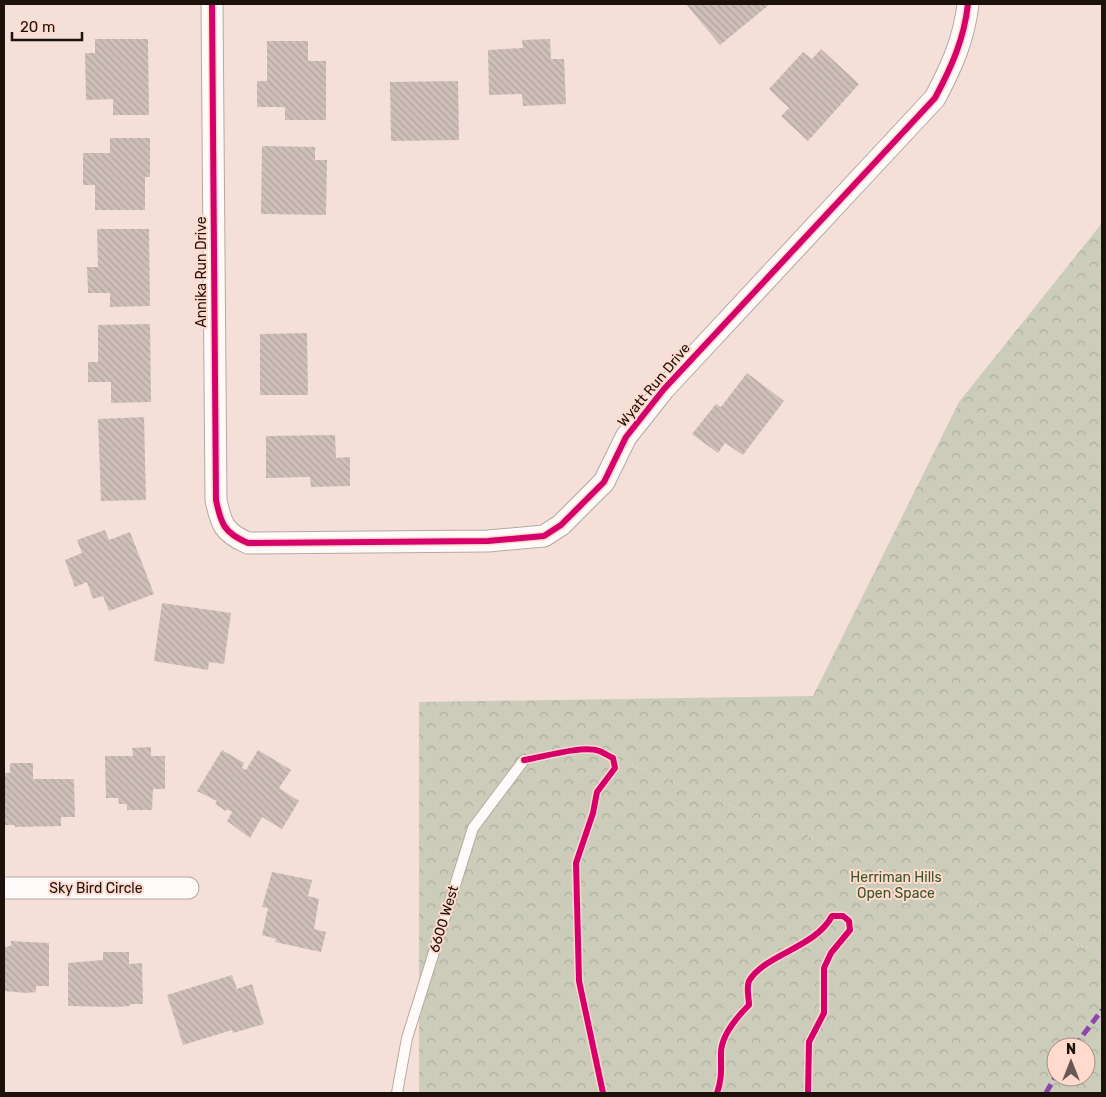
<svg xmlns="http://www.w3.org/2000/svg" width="1106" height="1097" font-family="Rubik,sans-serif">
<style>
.forest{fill:url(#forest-crowns);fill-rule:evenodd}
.building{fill:url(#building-back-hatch)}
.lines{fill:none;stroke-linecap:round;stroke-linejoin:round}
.lane-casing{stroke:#b7a8a2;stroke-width:12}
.street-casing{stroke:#b7a8a2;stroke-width:23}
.path{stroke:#d9d2d0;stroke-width:3;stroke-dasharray:1 4;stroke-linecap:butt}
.lane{stroke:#fdfaf9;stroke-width:10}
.street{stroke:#fdfaf9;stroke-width:21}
.quiet{stroke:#8e44ad;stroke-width:5;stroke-dasharray:10 5;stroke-linecap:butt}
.cycleway-casing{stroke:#ffdacd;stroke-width:9}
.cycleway{stroke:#d6006c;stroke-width:6}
.labels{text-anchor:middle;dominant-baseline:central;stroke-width:4;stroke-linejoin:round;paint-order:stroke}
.street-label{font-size:14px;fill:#1d110c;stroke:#ffdacd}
.park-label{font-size:14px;fill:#335527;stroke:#ffdacd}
</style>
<defs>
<pattern id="forest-crowns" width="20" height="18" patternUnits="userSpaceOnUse" patternTransform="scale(1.25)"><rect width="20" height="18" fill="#cbcdba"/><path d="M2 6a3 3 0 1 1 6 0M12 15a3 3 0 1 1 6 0" fill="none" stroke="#aeaf9f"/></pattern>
<pattern id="building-back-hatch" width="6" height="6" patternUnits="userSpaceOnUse" patternTransform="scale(1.25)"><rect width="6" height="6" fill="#cfbfb9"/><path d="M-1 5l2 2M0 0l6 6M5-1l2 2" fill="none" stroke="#b1a39e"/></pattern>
</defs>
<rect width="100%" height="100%" fill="#f4e0d8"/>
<path class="forest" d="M1102 223V1093H419V702L813 696 959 402ZM1056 1047H1086V1077H1056Z"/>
<g class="building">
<path d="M686 4H770L720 45Z"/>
<path d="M95 39H148L149 115H113V99L86 100 85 53H95Z"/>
<path d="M550 39 551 59H564L566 104 523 106 522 94 489 95 488 50 523 48 522 40Z"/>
<path d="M267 41H308V61H326V120H285V107H257V81H267Z"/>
<path d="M821 49 859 84 808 141 781 116 789 108 769 89 803 52 812 59Z"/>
<path d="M458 81 459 140 391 141 390 82Z"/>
<path d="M110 138H150V177H145V210H95V185H83V153H110Z"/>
<path d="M262 146 315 147V160H327L326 215 261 214Z"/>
<path d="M97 229H149L150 306 110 307V293H88L87 267H98Z"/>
<path d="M150 324 151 402 111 403V382H88V362H98V325Z"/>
<path d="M307 333 308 395H260V334Z"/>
<path d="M747 373 784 401 743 455 725 443 718 453 692 434 716 404 721 407Z"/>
<path d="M144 417 146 500 101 501 98 419Z"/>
<path d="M335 435 336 458 350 457V486L311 487 310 477 266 478V436Z"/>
<path d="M105 530 109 540 130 532 154 594 109 611 103 596 93 599 87 582 75 587 65 560 82 553 77 540Z"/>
<path d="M162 603 231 613 224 664 209 662 208 670 154 661Z"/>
<path d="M151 747V756H165V789H153L152 810H127V804H119L118 798H106L105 756H133L132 748Z"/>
<path d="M222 750 244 763 242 768 246 770 258 750 291 770 279 788 299 801 282 829 262 817 250 838 227 821 232 812 227 809 226 811 215 804 217 801 197 791Z"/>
<path d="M10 763H33V779H74L75 817H61V826L15 827V825H4V773H10Z"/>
<path d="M272 872 312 880 308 896 319 899 314 929 326 932 321 952 275 942 276 939 262 935 268 908 262 907Z"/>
<path d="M11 941 49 943V986H36V992L27 993 4 991V947L11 946Z"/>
<path d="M103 952H129V964L142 963 143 1004H130V1006L117 1007 68 1006V963L103 960Z"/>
<path d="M232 975 237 989 252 984 264 1024 233 1033 232 1030 183 1045 167 995Z"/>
</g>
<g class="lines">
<defs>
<path id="lane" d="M397 1093 407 1038 473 828 524 760"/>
<g id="street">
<path d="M212 4 216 500C221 524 224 533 248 543L488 541 544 536 561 525 604 482 626 437 664 389 935 98C952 66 964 39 968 4"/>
<path d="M4 888H188"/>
</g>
</defs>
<use href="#lane" class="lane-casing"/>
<use href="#street" class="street-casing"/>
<path class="path" d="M613 758 1102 954"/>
<use href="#lane" class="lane"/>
<use href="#street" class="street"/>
<g class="quiet">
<path d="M1074 1047 1102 1010"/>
<path d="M1046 1093 1056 1075"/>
</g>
<defs>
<g id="cycleway">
<path d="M212 4 216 500C221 524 224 533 248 543L488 541 544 536 561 525 604 482 626 437 664 389 935 98C952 66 964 39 968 4"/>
<path d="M524 760C543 757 582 745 599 751 603 752 608 756 613 758L615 768 597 792 593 813 576 863 579 981 603 1093"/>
<path d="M717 1093C722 1079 721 1070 721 1055 720 1037 737 1017 749 1005 749 997 746 988 749 981 765 954 815 948 832 916H843L849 921 850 930 831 953 824 968V1013L809 1042 808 1093"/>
</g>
</defs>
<use href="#cycleway" class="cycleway-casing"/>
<use href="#cycleway" class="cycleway"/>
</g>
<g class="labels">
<g class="street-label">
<text transform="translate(201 272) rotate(-90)">Annika Run Drive</text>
<text transform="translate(654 385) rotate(-50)">Wyatt Run Drive</text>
<text x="96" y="888">Sky Bird Circle</text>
<text transform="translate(444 919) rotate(-73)">6600 West</text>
</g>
<g class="park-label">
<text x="896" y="877">Herriman Hills<tspan x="896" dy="16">Open Space</tspan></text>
</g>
</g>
<rect width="1106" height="1097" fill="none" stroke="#1d110c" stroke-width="10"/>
<g transform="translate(1071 1062)"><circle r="24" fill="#ffdacd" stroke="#a58a80"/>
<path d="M0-4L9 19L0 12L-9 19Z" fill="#685953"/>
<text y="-8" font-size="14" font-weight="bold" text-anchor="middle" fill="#1d110c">N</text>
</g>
<path d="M12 32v8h70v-8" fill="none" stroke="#1d110c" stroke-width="2.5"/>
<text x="20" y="32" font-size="15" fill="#1d110c" stroke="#ffdacd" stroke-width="4" paint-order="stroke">20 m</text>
</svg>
